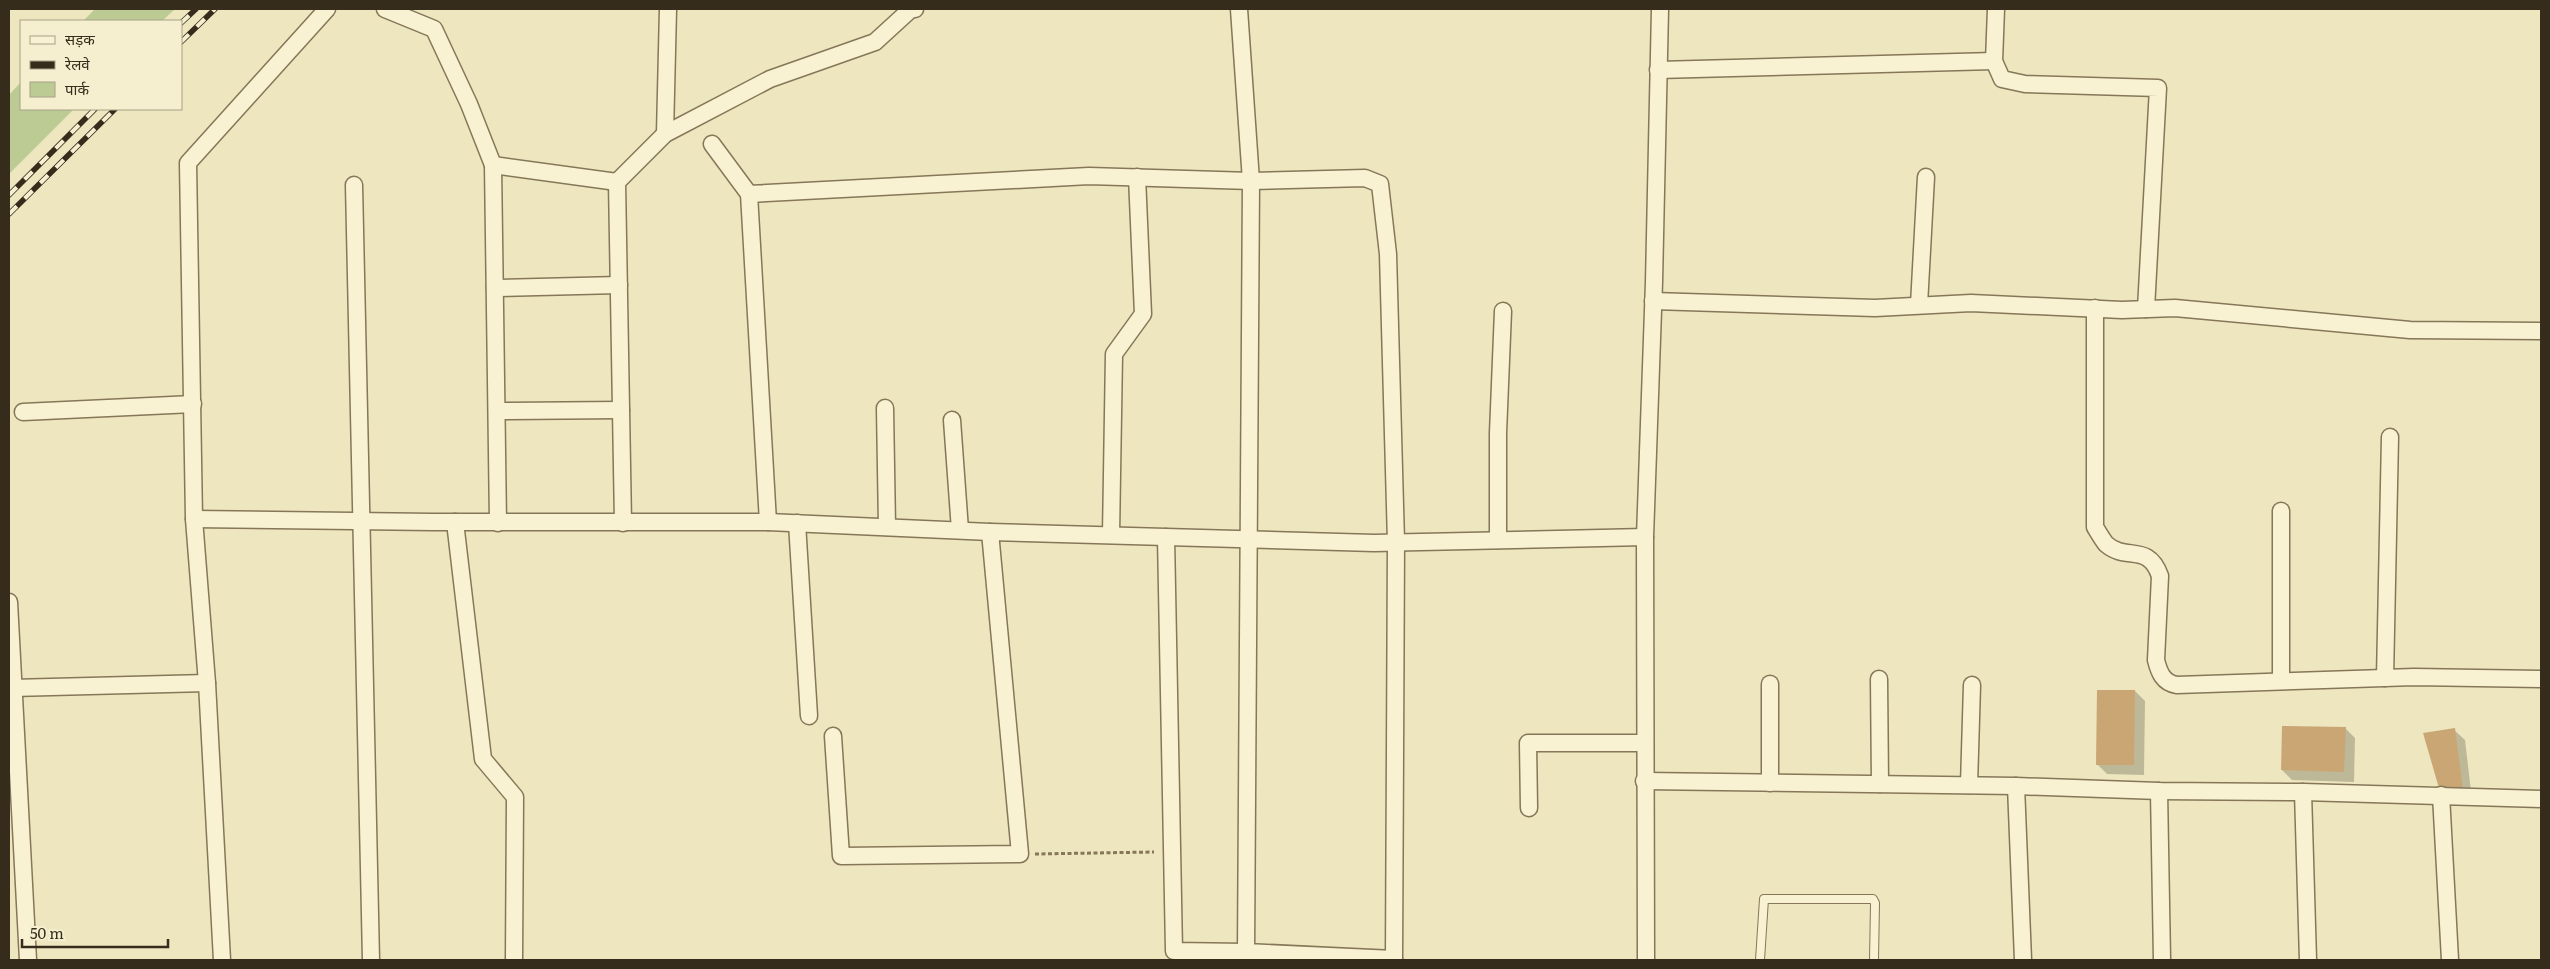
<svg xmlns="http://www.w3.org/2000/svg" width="2550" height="969" font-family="Literata,'Noto Sans Devanagari',serif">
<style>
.green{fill:#bccb94}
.shadow{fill:#0003}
.building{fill:#cba675}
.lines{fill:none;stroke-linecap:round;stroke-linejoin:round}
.lane-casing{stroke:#857758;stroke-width:10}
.street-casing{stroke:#857758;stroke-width:19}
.path{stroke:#857758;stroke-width:3;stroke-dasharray:4 2.5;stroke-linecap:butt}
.lane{stroke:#f8f2d2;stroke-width:8}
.street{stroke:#f8f2d2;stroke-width:16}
.rail-casing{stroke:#352c1c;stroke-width:5.5}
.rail{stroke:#f5efcf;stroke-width:4;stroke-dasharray:11;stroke-linecap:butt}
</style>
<rect width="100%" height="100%" fill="#ede6bf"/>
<g class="green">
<path d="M95 9H175L162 21H83Z"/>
<path d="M21 82V109H74L9 174V95Z"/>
</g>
<g class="shadow">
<path d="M2135 691 2145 701 2144 775 2107 774 2097 764Z"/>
<path d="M2345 728 2355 738 2354 782 2292 780 2282 770Z"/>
<path d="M2454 730 2465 740 2472 800 2452 804Z"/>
</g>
<g class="building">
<path d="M2097 690H2135L2134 765H2096Z"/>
<path d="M2282 726 2346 727 2344 772 2281 770Z"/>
<path d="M2455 728 2463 790 2441 795 2423 733Z"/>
</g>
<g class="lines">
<defs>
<path id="lane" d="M1760 960 1764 899H1873L1875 903 1874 960"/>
<g id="street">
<path d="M385 9 434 29 469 104 493 165 617 182"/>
<path d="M1239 9 1251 181 1246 952 1394 959"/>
<path d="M1996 9 1994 61 2002 79 2025 84 2158 88 2146 309"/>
<path d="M1658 70 1994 61"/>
<path d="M665 134 668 9"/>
<path d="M712 144 749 194 768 522"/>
<path d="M493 165 498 523"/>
<path d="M354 185 371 960"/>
<path d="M749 194 1089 176 1251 181 1365 178 1380 184 1388 254 1396 542 1394 960"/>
<path d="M495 288 619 285"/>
<path d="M1653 301 1875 308 1971 303 2122 310 2175 308 2410 330 2541 331"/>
<path d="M1919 305 1926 177"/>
<path d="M2095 308V527C2098 532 2102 539 2106 544 2126 562 2148 542 2160 576L2156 660C2159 672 2163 683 2177 685L2414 677 2541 679"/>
<path d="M885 408 887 527"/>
<path d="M497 411 621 410"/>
<path d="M23 412 193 404"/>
<path d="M952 420 960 530"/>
<path d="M2281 511V680"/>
<path d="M194 519 433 522H768L990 532 1374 543 1645 537 1646 960"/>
<path d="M455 522 483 759 515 797 514 960"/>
<path d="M623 523 617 182 665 134 770 79 875 42 910 10 915 9"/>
<path d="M797 523 809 716"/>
<path d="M1111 535 1114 354 1143 314 1137 177"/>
<path d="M1166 537 1174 951 1246 952"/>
<path d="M1645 537 1654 282 1660 9"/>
<path d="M1498 540V433L1503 311"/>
<path d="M9 602 28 960"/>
<path d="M2385 678 2390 437"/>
<path d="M1879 679 1880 784"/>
<path d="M12 688 207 683"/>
<path d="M833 736 841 856 1020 854 990 532"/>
<path d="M1644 781 2016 786 2159 791 2303 792 2541 799"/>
<path d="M1770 783V684"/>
<path d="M1969 785 1972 685"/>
<path d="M2016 786 2023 960"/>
<path d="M2159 791 2162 960"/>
<path d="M2303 792 2308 960"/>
<path d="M2441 795 2450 960"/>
<path d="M1529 808 1528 743H1645"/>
<path d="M222 960 207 683 194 519 188 163 327 9"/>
</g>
</defs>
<use href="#lane" class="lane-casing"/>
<use href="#street" class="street-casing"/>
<path class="path" d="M1035 854 1154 852"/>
<use href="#lane" class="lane"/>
<use href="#street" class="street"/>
<defs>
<g id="rail">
<path d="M181 23 196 9"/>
<path d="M181 42 215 9"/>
<path d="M9 195 95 109"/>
<path d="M9 214 115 109"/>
</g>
</defs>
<use href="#rail" class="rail-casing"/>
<use href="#rail" class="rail"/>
</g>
<rect width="2550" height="969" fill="none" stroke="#352c1c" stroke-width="20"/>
<rect x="20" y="20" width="162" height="90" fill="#f5efcf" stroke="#a8a187"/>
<rect x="30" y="36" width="25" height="8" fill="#f8f2d2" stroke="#a8a187"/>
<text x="65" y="45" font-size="15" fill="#352c1c">सड़क</text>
<rect x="30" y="61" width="25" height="8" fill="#352c1c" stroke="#a8a187"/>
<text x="65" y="70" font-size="15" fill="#352c1c">रेलवे</text>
<rect x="30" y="82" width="25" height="15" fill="#bccb94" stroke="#a8a187"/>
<text x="65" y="95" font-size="15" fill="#352c1c">पार्क</text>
<path d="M22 939v8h146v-8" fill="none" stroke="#352c1c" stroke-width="2.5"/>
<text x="30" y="939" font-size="15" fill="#352c1c" stroke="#f5efcf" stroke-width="4" paint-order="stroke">50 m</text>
</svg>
